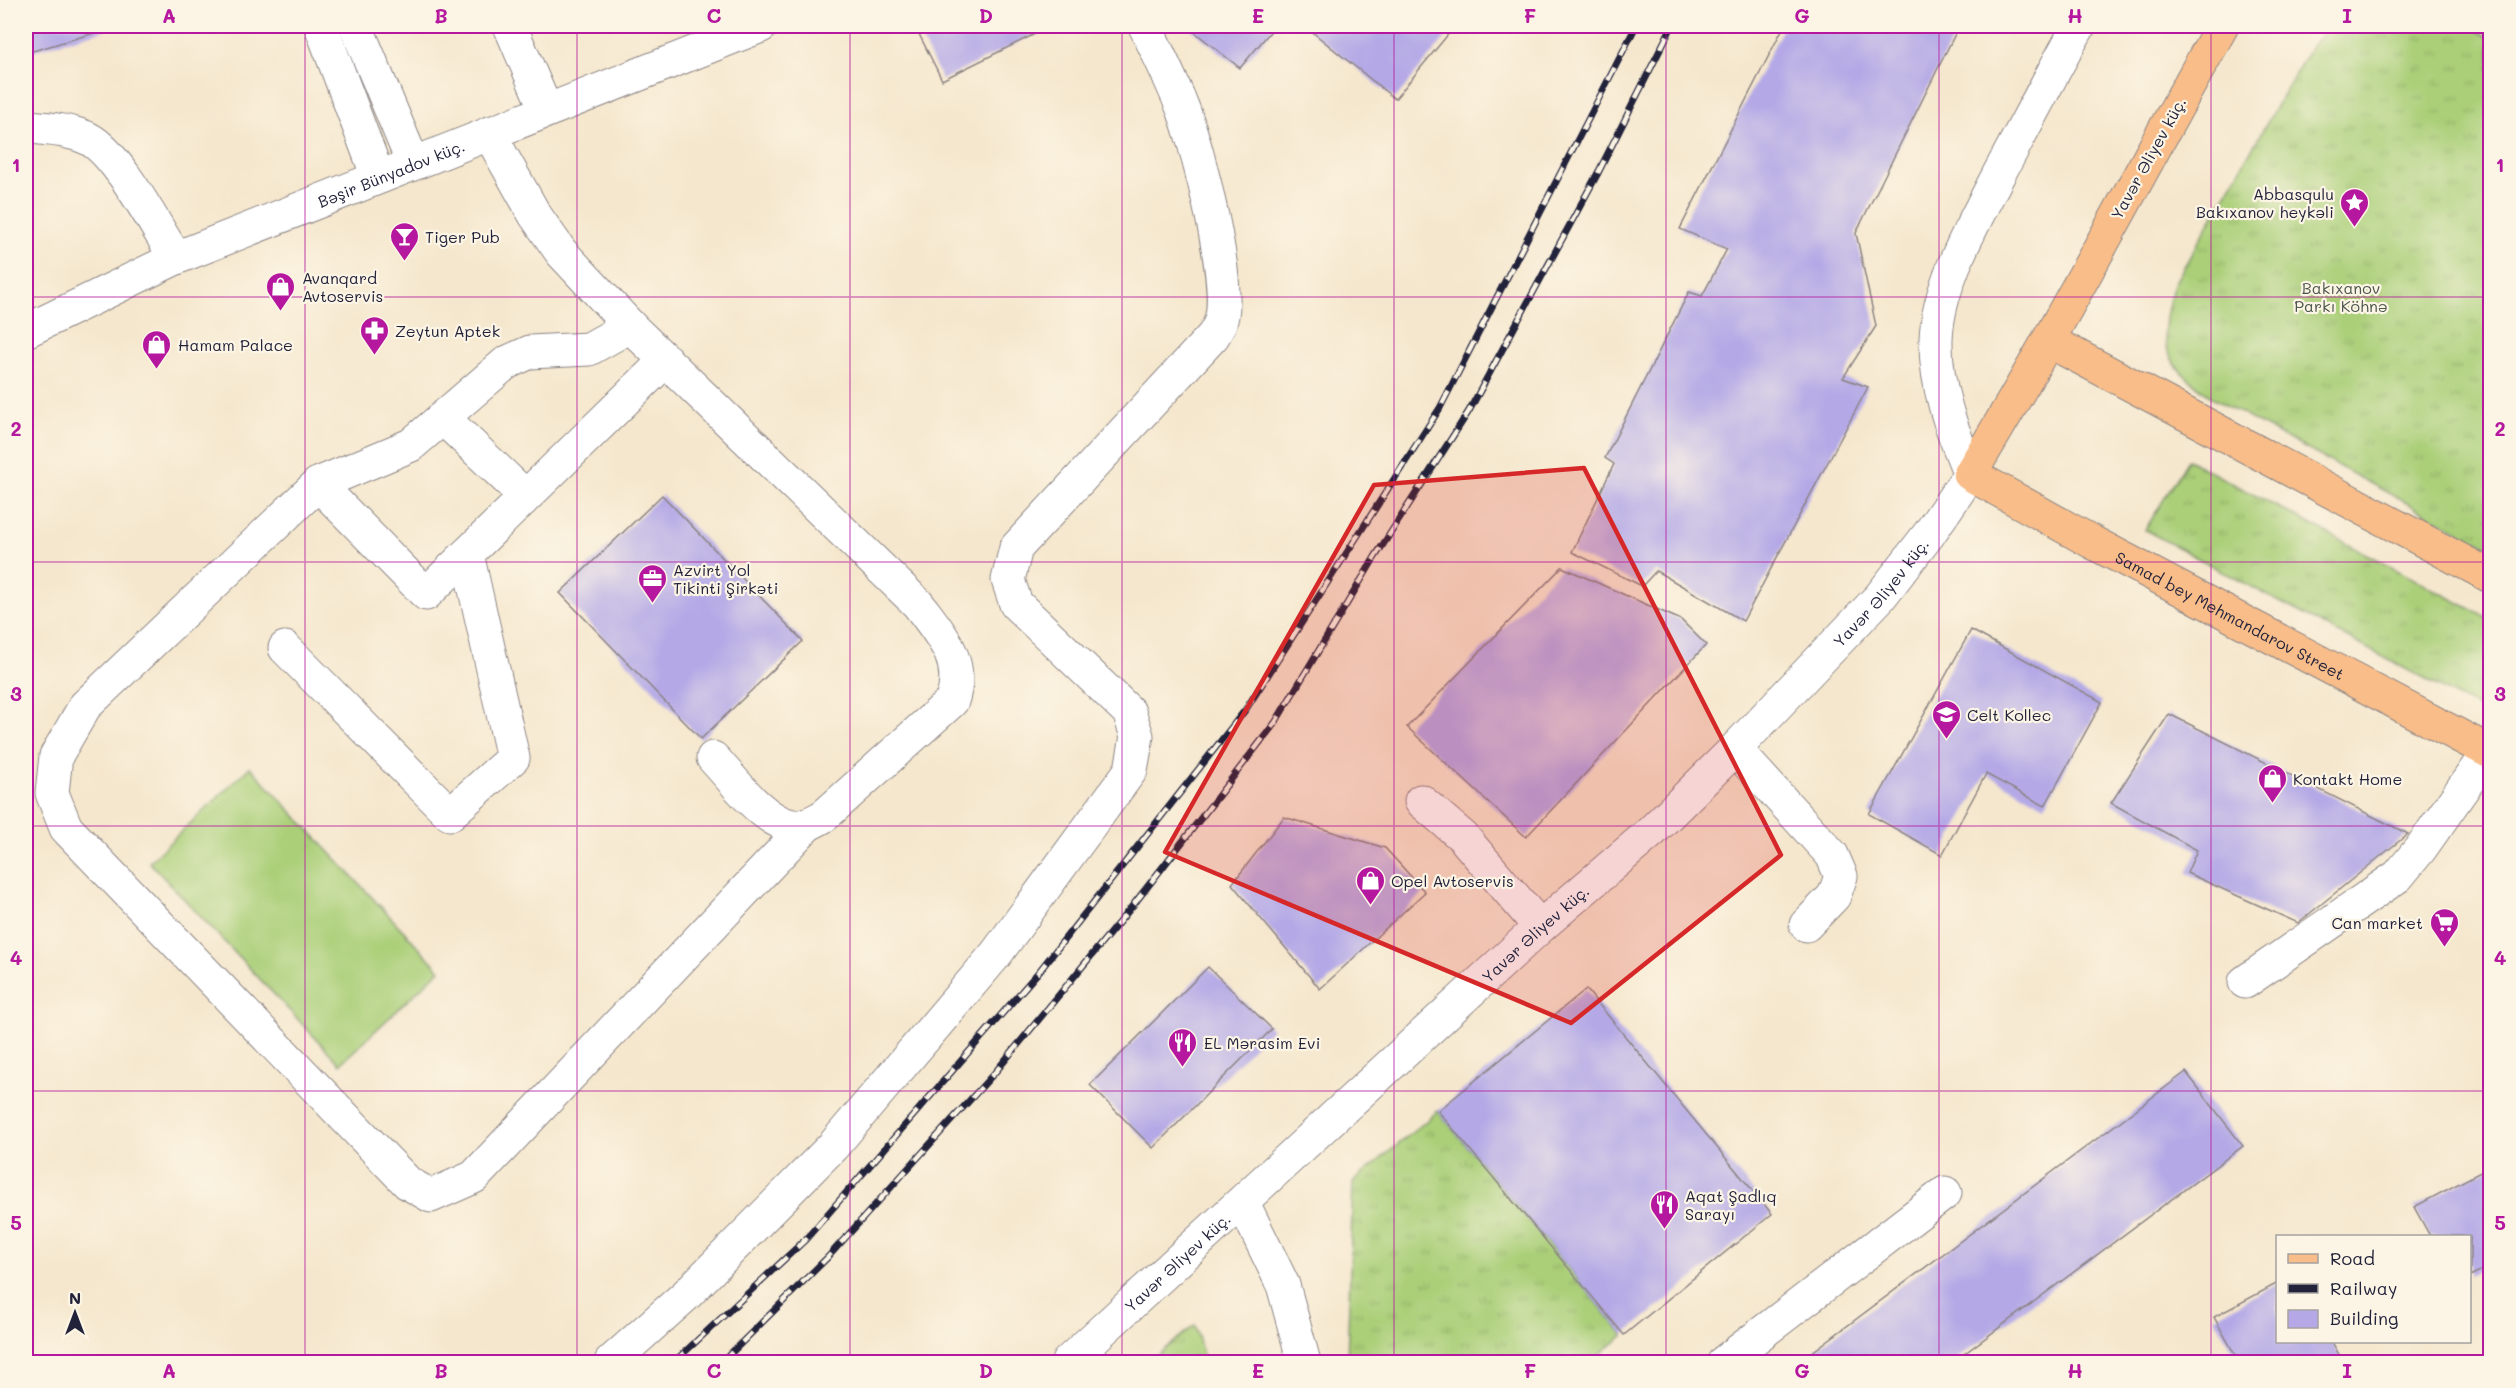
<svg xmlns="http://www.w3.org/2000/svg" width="2516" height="1388" font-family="Mali,sans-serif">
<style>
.grass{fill:url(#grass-tufts);stroke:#66785a;stroke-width:1.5}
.pitch{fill:#aacf78;stroke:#66785a;stroke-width:1.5}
.building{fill:#b4a9e6}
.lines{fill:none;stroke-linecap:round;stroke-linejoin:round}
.minor-casing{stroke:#8c8484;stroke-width:35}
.major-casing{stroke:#8c8484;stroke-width:35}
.minor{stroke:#fff;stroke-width:33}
.major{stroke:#f8bd89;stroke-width:33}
.rail-casing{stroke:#22223b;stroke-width:7}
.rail{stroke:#fcf5e5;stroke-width:4.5;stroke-dasharray:14;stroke-linecap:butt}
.marked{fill:#d62828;fill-opacity:0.2;stroke:#d62828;stroke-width:4.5;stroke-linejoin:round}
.grid{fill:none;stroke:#b5179e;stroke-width:1.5;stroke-opacity:0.55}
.labels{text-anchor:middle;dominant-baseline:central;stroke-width:4.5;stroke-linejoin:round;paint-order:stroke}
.street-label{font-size:16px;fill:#22223b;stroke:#fcf5e5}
.poi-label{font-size:16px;fill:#22223b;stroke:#fcf5e5;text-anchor:start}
.park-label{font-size:16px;fill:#4b564d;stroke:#fcf5e5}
.neatline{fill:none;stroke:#b5179e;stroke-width:2}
.grid-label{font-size:20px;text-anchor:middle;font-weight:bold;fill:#b5179e}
</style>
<defs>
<pattern id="grass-tufts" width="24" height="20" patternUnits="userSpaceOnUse" patternTransform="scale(1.5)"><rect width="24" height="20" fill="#aacf78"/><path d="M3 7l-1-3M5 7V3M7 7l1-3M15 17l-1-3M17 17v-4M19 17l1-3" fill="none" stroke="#92b169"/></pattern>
</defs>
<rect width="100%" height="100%" fill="#fcf5e5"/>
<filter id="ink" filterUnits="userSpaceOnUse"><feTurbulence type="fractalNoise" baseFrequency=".0167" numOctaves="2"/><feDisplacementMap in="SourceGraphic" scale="12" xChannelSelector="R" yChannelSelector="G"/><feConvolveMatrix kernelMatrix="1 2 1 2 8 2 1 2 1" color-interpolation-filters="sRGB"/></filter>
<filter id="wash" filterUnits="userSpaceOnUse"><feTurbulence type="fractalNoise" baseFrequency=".008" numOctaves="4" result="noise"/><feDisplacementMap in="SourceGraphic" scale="24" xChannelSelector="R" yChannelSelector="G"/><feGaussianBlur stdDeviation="1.35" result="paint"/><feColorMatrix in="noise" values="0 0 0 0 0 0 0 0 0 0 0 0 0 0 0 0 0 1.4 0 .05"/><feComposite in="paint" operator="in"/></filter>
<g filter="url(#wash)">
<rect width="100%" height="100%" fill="#f5e7cd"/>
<g class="grass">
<path d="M2331 26H2469L2490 38V548L2214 399C2163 362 2156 346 2174 284L2312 45Z"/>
<path d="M2188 460 2490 619V714L2145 530Z"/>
<path d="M1438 1111 1624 1335 1590 1362H1347L1353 1182Z"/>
<path d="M1195 1325 1205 1362H1148Z"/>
</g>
<path class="pitch" d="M250 767 440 970 340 1064 149 862Z"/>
<g id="blocks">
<g class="building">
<path d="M26 26H118L26 53Z"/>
<path d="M915 26H1051L942 80Z"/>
<path d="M1187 26H1275L1240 68Z"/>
<path d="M1305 26H1455L1395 99Z"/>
<path d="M1784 26H1959L1856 233 1876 326 1843 378 1868 387 1743 621 1656 571 1642 586 1572 552 1614 464 1605 458 1689 292 1702 296 1727 249 1680 229Z"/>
<path d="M662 495 803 641 701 739 560 593Z"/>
<path d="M1562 567 1681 620 1706 645 1526 837 1407 727Z"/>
<path d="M1971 630 2102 702 2045 806 1986 774 1942 855 1869 814Z"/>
<path d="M2169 714 2408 834 2298 923 2187 873 2197 850 2111 803Z"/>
<path d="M1284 817 1385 848 1425 892 1320 989 1232 884Z"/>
<path d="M1208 967 1272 1029 1153 1148 1090 1085Z"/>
<path d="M1586 989 1772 1214 1624 1335 1438 1111Z"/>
<path d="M2186 1072 2243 1146 1953 1362H1799Z"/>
<path d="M2490 1167V1266L2470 1276V1236H2430L2414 1207Z"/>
<path d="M2278 1283V1342H2332L2343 1362H2239L2214 1317Z"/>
</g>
</g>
</g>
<g filter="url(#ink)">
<use href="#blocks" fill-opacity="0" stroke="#8c8484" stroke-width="1.5"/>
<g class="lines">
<defs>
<g id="minor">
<path d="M321 26 378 177"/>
<path d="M356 26 413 163"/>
<path d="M510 26 546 110"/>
<path d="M26 127C46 128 71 130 89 139 118 154 157 229 176 258"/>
<path d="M489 133 535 215 561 252 630 326 918 604C941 635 966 661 952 701L824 816C814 821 805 828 793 826 764 823 733 779 713 758"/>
<path id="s1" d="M26 331 176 258 761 26"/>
<path d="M666 360 426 594 318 484 85 706 56 756 52 793 66 828 408 1183 431 1196 474 1177 807 825"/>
<path d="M443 418 524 495"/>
<path d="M318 484 411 445 506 363 530 352 589 349 630 326"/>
<path d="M285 648 450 814 513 758 467 554"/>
<path d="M1735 749 1832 855 1841 876 1834 896 1806 925"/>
<path d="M1421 801 1463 837 1540 927"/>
<path d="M2245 982 2398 876 2421 848 2489 751"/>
<path d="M1243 1203 1283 1285 1304 1362"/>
<path d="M611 1362 686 1295 833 1146 996 954 1131 770 1137 736 1129 712 1016 604 1008 580 1016 548 1213 336C1216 331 1220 325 1221 320 1232 281 1198 149 1183 109 1172 81 1158 53 1145 26"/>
<path id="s2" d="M1068 1362 1540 927 1651 832 1735 749 1880 597 1929 534 1970 474C1952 431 1935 386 1936 339 1938 282 1976 219 2001 170 2027 122 2052 73 2079 26"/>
<path d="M1724 1362 1945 1193"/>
</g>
<g id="major">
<path id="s3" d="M2222 26C2138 175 2059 328 1970 474L2092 542 2490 752"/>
<path d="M2049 341 2490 576"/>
</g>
</defs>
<use href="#minor" class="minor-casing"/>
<use href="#major" class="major-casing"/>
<use href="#minor" class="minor"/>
<use href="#major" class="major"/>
<defs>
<g id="rail">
<path d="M674 1362 805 1240 1041 969 1246 709 1440 408 1636 26"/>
<path d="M722 1362 828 1257 997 1070 1134 904 1275 723 1375 557 1469 411 1599 171 1672 26"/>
</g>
</defs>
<use href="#rail" class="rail-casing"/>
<use href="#rail" class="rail"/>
</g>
</g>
<path class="marked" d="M1584 468 1781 855 1571 1023 1165 852 1374 485Z"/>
<path class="grid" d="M305 26V1362M577 26V1362M850 26V1362M1122 26V1362M1394 26V1362M1666 26V1362M1939 26V1362M2211 26V1362M26 297H2490M26 562H2490M26 826H2490M26 1091H2490"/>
<defs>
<symbol id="sight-pin" viewBox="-11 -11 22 30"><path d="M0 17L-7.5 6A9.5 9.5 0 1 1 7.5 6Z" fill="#b5179e" stroke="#fcf5e5"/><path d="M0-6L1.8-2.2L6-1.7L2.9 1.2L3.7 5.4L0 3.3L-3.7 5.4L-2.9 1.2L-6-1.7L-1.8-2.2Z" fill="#fff"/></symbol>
<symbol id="bar-pin" viewBox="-11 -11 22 30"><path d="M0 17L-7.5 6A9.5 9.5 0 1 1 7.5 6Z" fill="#b5179e" stroke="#fcf5e5"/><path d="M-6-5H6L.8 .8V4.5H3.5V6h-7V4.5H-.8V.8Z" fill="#fff"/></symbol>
<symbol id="shop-pin" viewBox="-11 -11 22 30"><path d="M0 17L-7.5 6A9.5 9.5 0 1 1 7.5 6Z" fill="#b5179e" stroke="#fcf5e5"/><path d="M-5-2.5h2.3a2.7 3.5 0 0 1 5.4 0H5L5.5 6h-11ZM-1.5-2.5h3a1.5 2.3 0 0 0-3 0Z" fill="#fff"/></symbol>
<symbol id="pharmacy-pin" viewBox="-11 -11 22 30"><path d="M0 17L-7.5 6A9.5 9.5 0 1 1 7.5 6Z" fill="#b5179e" stroke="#fcf5e5"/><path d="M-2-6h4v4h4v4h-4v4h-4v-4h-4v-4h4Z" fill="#fff"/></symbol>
<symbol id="office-pin" viewBox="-11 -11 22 30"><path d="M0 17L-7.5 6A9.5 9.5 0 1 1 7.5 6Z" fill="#b5179e" stroke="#fcf5e5"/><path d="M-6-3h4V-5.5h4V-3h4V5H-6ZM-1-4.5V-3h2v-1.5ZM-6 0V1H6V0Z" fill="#fff"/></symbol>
<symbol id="university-pin" viewBox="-11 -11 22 30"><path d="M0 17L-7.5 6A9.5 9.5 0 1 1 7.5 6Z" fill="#b5179e" stroke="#fcf5e5"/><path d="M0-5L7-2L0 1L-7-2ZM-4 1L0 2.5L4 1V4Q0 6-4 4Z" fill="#fff"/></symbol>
<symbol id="supermarket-pin" viewBox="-11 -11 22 30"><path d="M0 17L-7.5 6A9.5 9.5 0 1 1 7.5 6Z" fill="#b5179e" stroke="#fcf5e5"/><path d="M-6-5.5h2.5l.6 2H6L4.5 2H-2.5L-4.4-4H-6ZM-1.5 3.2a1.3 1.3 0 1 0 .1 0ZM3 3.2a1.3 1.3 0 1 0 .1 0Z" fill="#fff"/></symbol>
<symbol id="restaurant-pin" viewBox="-11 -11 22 30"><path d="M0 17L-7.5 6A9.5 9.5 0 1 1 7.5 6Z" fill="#b5179e" stroke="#fcf5e5"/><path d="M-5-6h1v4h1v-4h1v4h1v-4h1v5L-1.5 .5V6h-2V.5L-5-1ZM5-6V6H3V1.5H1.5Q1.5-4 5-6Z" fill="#fff"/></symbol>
</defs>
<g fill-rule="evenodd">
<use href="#sight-pin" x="2338" y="186" width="33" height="45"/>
<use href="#bar-pin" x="388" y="220" width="33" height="45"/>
<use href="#shop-pin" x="264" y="270" width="33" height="45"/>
<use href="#pharmacy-pin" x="358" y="314" width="33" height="45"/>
<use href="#shop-pin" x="140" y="328" width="33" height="45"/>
<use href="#office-pin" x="636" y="562" width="33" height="45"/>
<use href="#university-pin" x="1930" y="698" width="33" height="45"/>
<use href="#shop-pin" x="2256" y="762" width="33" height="45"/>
<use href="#shop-pin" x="1354" y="864" width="33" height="45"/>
<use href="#supermarket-pin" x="2428" y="906" width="33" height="45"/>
<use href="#restaurant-pin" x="1166" y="1026" width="33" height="45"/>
<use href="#restaurant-pin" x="1648" y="1188" width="33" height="45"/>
</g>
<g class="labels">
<g class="street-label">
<text transform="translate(2148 158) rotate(-61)">Yavər Əliyev küç.</text>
<text stroke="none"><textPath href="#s1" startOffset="398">Bəşir Bünyadov küç.</textPath></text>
<text stroke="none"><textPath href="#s2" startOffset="1120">Yavər Əliyev küç.</textPath></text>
<text stroke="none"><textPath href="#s3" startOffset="810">Samad bey Mehmandarov Street</textPath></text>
<text stroke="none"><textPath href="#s2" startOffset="634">Yavər Əliyev küç.</textPath></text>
<text stroke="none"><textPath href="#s2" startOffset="148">Yavər Əliyev küç.</textPath></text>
</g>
<g class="poi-label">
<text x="2334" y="193" text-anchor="end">Abbasqulu<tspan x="2334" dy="18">Bakıxanov heykəli</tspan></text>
<text x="425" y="236">Tiger Pub</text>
<text x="302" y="277">Avanqard<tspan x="302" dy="18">Avtoservis</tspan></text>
<text x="395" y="330">Zeytun Aptek</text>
<text x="178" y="344">Hamam Palace</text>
<text x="673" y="569">Azvirt Yol<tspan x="673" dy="18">Tikinti Şirkəti</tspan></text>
<text x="1967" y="714">Celt Kollec</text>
<text x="2293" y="778">Kontakt Home</text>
<text x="1391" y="880">Opel Avtoservis</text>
<text x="2423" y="922" text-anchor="end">Can market</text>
<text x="1204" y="1042">EL Mərasim Evi</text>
<text x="1685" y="1195">Aqat Şadlıq<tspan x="1685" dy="18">Sarayı</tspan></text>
</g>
<g class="park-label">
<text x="2341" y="287">Bakıxanov<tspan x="2341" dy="18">Parkı Köhnə</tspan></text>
</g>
</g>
<rect width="2516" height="1388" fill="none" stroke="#fcf5e5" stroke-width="66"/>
<rect x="2276" y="1235" width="195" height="108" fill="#fcf5e5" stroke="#a5a1a1" stroke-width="1.5"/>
<rect x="2288" y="1254" width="30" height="9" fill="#f8bd89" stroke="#a5a1a1" stroke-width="1.5"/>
<text x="2330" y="1265" font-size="18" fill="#22223b">Road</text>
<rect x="2288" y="1284" width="30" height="9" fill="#22223b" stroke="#a5a1a1" stroke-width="1.5"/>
<text x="2330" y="1295" font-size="18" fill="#22223b">Railway</text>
<rect x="2288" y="1310" width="30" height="18" fill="#b4a9e6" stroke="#a5a1a1" stroke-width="1.5"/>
<text x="2330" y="1325" font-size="18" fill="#22223b">Building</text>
<g transform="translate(75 1313)" stroke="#fcf5e5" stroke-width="4.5" paint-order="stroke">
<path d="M0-4.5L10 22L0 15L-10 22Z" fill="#22223b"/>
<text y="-9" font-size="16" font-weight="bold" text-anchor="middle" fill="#22223b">N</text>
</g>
<rect x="33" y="33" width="2450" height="1322" class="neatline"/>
<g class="grid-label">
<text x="169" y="23">A</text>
<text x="441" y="23">B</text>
<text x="714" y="23">C</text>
<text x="986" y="23">D</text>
<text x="1258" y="23">E</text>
<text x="1530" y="23">F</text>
<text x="1802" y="23">G</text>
<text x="2075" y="23">H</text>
<text x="2347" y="23">I</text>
<text x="16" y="172">1</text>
<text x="2500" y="172">1</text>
<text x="16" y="436">2</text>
<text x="2500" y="436">2</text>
<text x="16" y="701">3</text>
<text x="2500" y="701">3</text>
<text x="16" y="965">4</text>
<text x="2500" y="965">4</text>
<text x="16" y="1230">5</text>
<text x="2500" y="1230">5</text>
<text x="169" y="1378">A</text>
<text x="441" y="1378">B</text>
<text x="714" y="1378">C</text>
<text x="986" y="1378">D</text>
<text x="1258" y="1378">E</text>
<text x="1530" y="1378">F</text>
<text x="1802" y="1378">G</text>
<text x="2075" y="1378">H</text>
<text x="2347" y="1378">I</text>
</g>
</svg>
